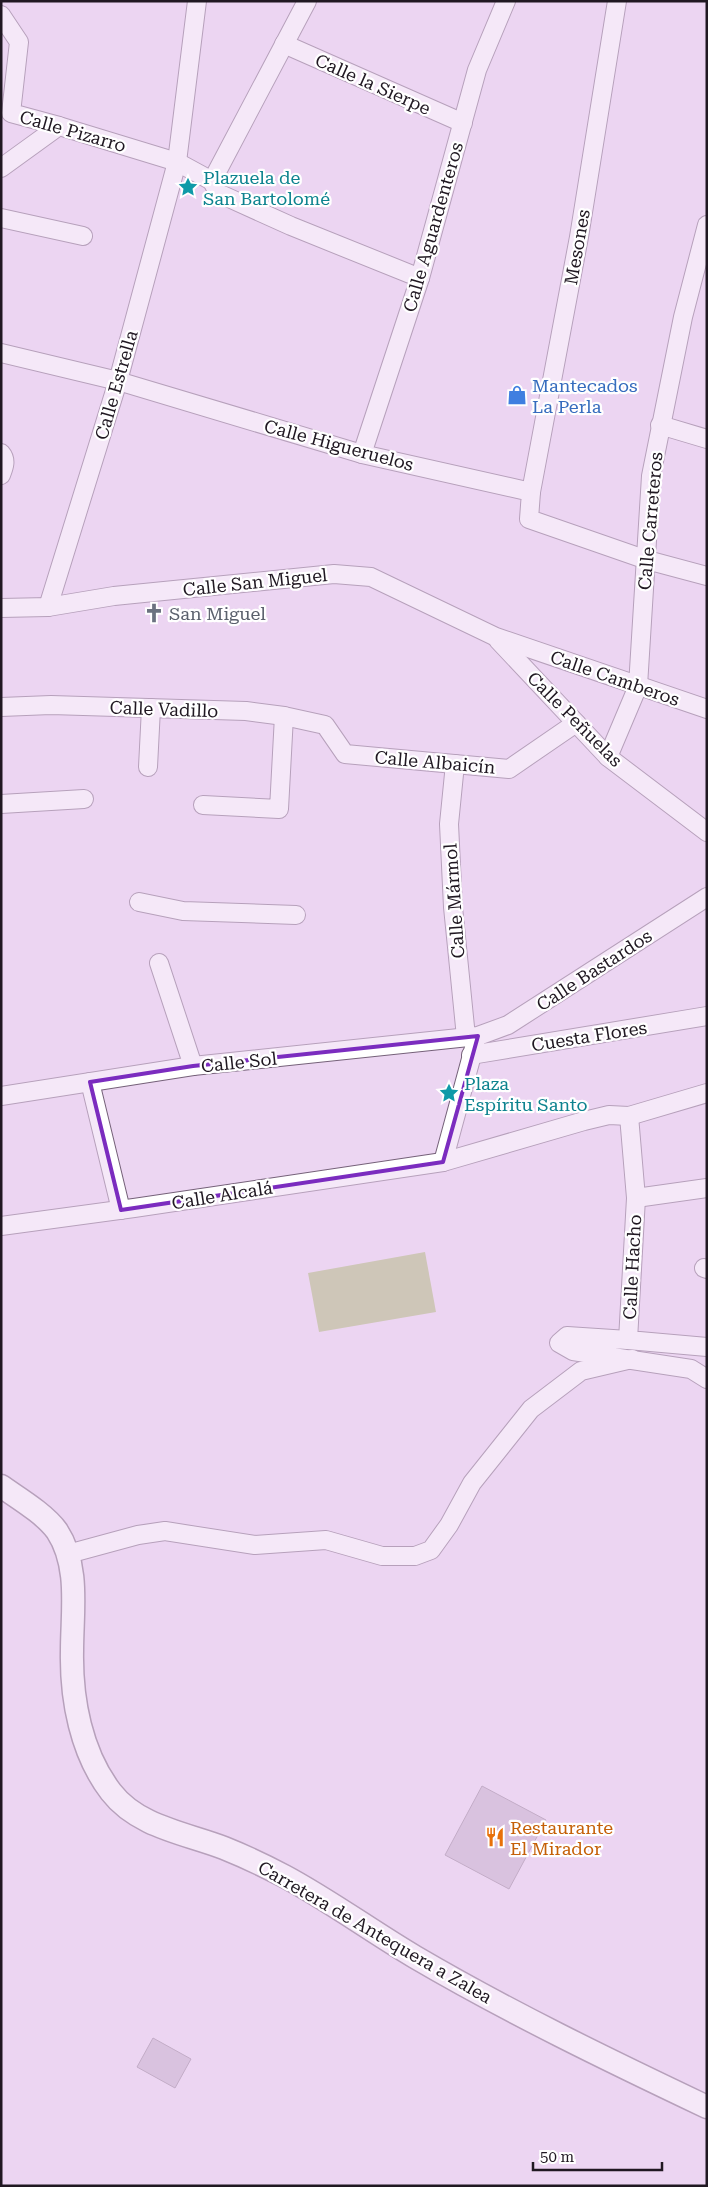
<svg xmlns="http://www.w3.org/2000/svg" width="708" height="2187" font-family="'Roboto Serif',serif">
<style>
.pitch{fill:#a9b471}
.building{fill:#c2acc7;stroke:#8f7a93}
.lines{fill:none;stroke-linecap:round;stroke-linejoin:round}
.minor-casing{stroke:#756179;stroke-width:20}
.major-casing{stroke:#756179;stroke-width:25}
.minor{stroke:#fff;stroke-width:18}
.major{stroke:#fff;stroke-width:22}
.marked{fill:none;stroke:#7b2cbf;stroke-width:4;stroke-linejoin:round}
.labels{text-anchor:middle;dominant-baseline:central;stroke-width:4.5;stroke-linejoin:round;paint-order:stroke}
.street-label{font-size:18px;fill:#201822;stroke:#fff}
.culture-label{font-size:18px;fill:#0d838f;stroke:#fff;text-anchor:start}
.shop-label{font-size:18px;fill:#366cbe;stroke:#fff;text-anchor:start}
.worship-label{font-size:18px;fill:#5b616d;stroke:#fff;text-anchor:start}
.food-label{font-size:18px;fill:#c56008;stroke:#fff;text-anchor:start}
</style>
<rect width="100%" height="100%" fill="#ecd6f2"/>
<path class="pitch" d="M425 1252 436 1312 319 1332 308 1273Z"/>
<g class="building">
<path d="M482 1786 546 1820 509 1889 445 1855Z"/>
<path d="M153 2038 191 2059 175 2088 137 2067Z"/>
</g>
<g class="lines">
<defs>
<g id="minor">
<path d="M1 15 19 42 11 113 59 126 177 162 212 181"/>
<path d="M284 44 463 123"/>
<path d="M1 168 59 126"/>
<path d="M212 181 218 193 291 226 420 278"/>
<path d="M212 181 307 1"/>
<path d="M1 218 83 236"/>
<path d="M1 353 118 381 362 454 531 492 529 519 647 560 707 576"/>
<path d="M660 425 707 439"/>
<path d="M1 453C7 460 4 467 1 475"/>
<path d="M362 454 420 278 477 70 506 1"/>
<path d="M531 492 579 237 617 1"/>
<path d="M48 607 118 381 177 162 197 1"/>
<path d="M1 608 48 607 114 596 334 574 371 577 496 637 707 709"/>
<path d="M498 640 608 757 707 832"/>
<path d="M1 707 51 705 246 711 284 716 325 725 345 754 509 769 576 723"/>
<path d="M608 757 638 686 651 476 683 317 707 225"/>
<path d="M455 764 449 824 453 907 466 1037"/>
<path d="M148 767 151 708"/>
<path d="M1 804 84 799"/>
<path d="M203 805 279 809 284 716"/>
<path d="M139 902 183 911 296 915"/>
<path d="M159 963 193 1066"/>
<path d="M471 1055 707 1016"/>
<path d="M90 1082 121 1210"/>
<path d="M1 1096 193 1066 478 1036 508 1025 707 897"/>
<path d="M629 1116 636 1198 628 1340 707 1347"/>
<path d="M443 1162 475 1044"/>
<path d="M636 1198 707 1188"/>
<path d="M1 1226 134 1208 443 1162 584 1121 609 1115 629 1116 707 1093"/>
<path d="M704 1268 707 1269"/>
<path d="M628 1340 567 1336 559 1343 573 1351 691 1369 707 1379"/>
<path d="M68 1554 138 1535 165 1531 255 1545 326 1540 382 1556H415L431 1550 449 1525 472 1483 531 1409 581 1371 632 1359"/>
</g>
<path id="major" d="M1 1486C18 1498 45 1514 57 1531 80 1566 72 1611 72 1651 71 1699 81 1753 111 1792 138 1827 185 1833 224 1848 244 1856 265 1866 284 1876 329 1900 371 1931 415 1957 509 2012 608 2060 707 2107"/>
</defs>
<use href="#minor" class="minor-casing"/>
<use href="#major" class="major-casing"/>
<use href="#minor" class="minor"/>
<use href="#major" class="major"/>
</g>
<path d="M0 0H708V2187H0ZM478 1036 443 1162 121 1210 90 1082 193 1066Z" fill="#ecd6f2" fill-opacity=".55" fill-rule="evenodd"/>
<path class="marked" d="M478 1036 443 1162 121 1210 90 1082 193 1066Z"/>
<defs>
<symbol id="sight-bare" viewBox="-9 -9 18 18"><path d="M0-6L1.8-2.2L6-1.7L2.9 1.2L3.7 5.4L0 3.3L-3.7 5.4L-2.9 1.2L-6-1.7L-1.8-2.2Z" fill="#0f9aa8" stroke="#fff" stroke-width="2.5" paint-order="stroke"/></symbol>
<symbol id="shop-bare" viewBox="-9 -9 18 18"><path d="M-5-2.5h2.3a2.7 3.5 0 0 1 5.4 0H5L5.5 6h-11ZM-1.5-2.5h3a1.5 2.3 0 0 0-3 0Z" fill="#3f7fe0" stroke="#fff" stroke-width="2.5" paint-order="stroke"/></symbol>
<symbol id="church-bare" viewBox="-9 -9 18 18"><path d="M-1.2-6h2.4v3.5h3.3v2.4h-3.3V6h-2.4V-.1h-3.3v-2.4h3.3Z" fill="#6b7280" stroke="#fff" stroke-width="2.5" paint-order="stroke"/></symbol>
<symbol id="restaurant-bare" viewBox="-9 -9 18 18"><path d="M-5-6h1v4h1v-4h1v4h1v-4h1v5L-1.5 .5V6h-2V.5L-5-1ZM5-6V6H3V1.5H1.5Q1.5-4 5-6Z" fill="#e8710a" stroke="#fff" stroke-width="2.5" paint-order="stroke"/></symbol>
</defs>
<g fill-rule="evenodd">
<use href="#sight-bare" x="174" y="173" width="28" height="28"/>
<use href="#shop-bare" x="503" y="381" width="28" height="28"/>
<use href="#church-bare" x="140" y="599" width="28" height="28"/>
<use href="#sight-bare" x="435" y="1079" width="28" height="28"/>
<use href="#restaurant-bare" x="481" y="1823" width="28" height="28"/>
</g>
<g class="labels">
<g class="street-label">
<text transform="translate(373 84) rotate(24)">Calle la Sierpe</text>
<text transform="translate(73 131) rotate(16)">Calle Pizarro</text>
<text transform="translate(433 227) rotate(-74)">Calle Aguardenteros</text>
<text transform="translate(577 247) rotate(-80)">Mesones</text>
<text transform="translate(116 385) rotate(-74)">Calle Estrella</text>
<text transform="translate(339 445) rotate(15)">Calle Higueruelos</text>
<text transform="translate(650 521) rotate(-85)">Calle Carreteros</text>
<text transform="translate(255 582) rotate(-6)">Calle San Miguel</text>
<text transform="translate(615 678) rotate(19)">Calle Camberos</text>
<text transform="translate(164 709) rotate(2)">Calle Vadillo</text>
<text transform="translate(575 719) rotate(45)">Calle Peñuelas</text>
<text transform="translate(435 762) rotate(5)">Calle Albaicín</text>
<text transform="translate(454 901) rotate(-94)">Calle Mármol</text>
<text transform="translate(594 970) rotate(-33)">Calle Bastardos</text>
<text transform="translate(589 1036) rotate(-9)">Cuesta Flores</text>
<text transform="translate(239 1062) rotate(-6)">Calle Sol</text>
<text transform="translate(222 1195) rotate(-9)">Calle Alcalá</text>
<text transform="translate(632 1267) rotate(-87)">Calle Hacho</text>
<text transform="translate(375 1932) rotate(30)">Carretera de Antequera a Zalea</text>
</g>
<g class="culture-label">
<text x="203" y="177">Plazuela de<tspan x="203" dy="21">San Bartolomé</tspan></text>
<text x="464" y="1083">Plaza<tspan x="464" dy="21">Espíritu Santo</tspan></text>
</g>
<g class="shop-label">
<text x="532" y="385">Mantecados<tspan x="532" dy="21">La Perla</tspan></text>
</g>
<g class="worship-label">
<text x="169" y="613">San Miguel</text>
</g>
<g class="food-label">
<text x="510" y="1827">Restaurante<tspan x="510" dy="21">El Mirador</tspan></text>
</g>
</g>
<rect width="708" height="2187" fill="none" stroke="#201822" stroke-width="5"/>
<path d="M533 2162v8h129v-8" fill="none" stroke="#201822" stroke-width="2.5"/>
<text x="540" y="2162" font-size="15" fill="#201822" stroke="#ffffff" stroke-width="4" paint-order="stroke">50 m</text>
</svg>
